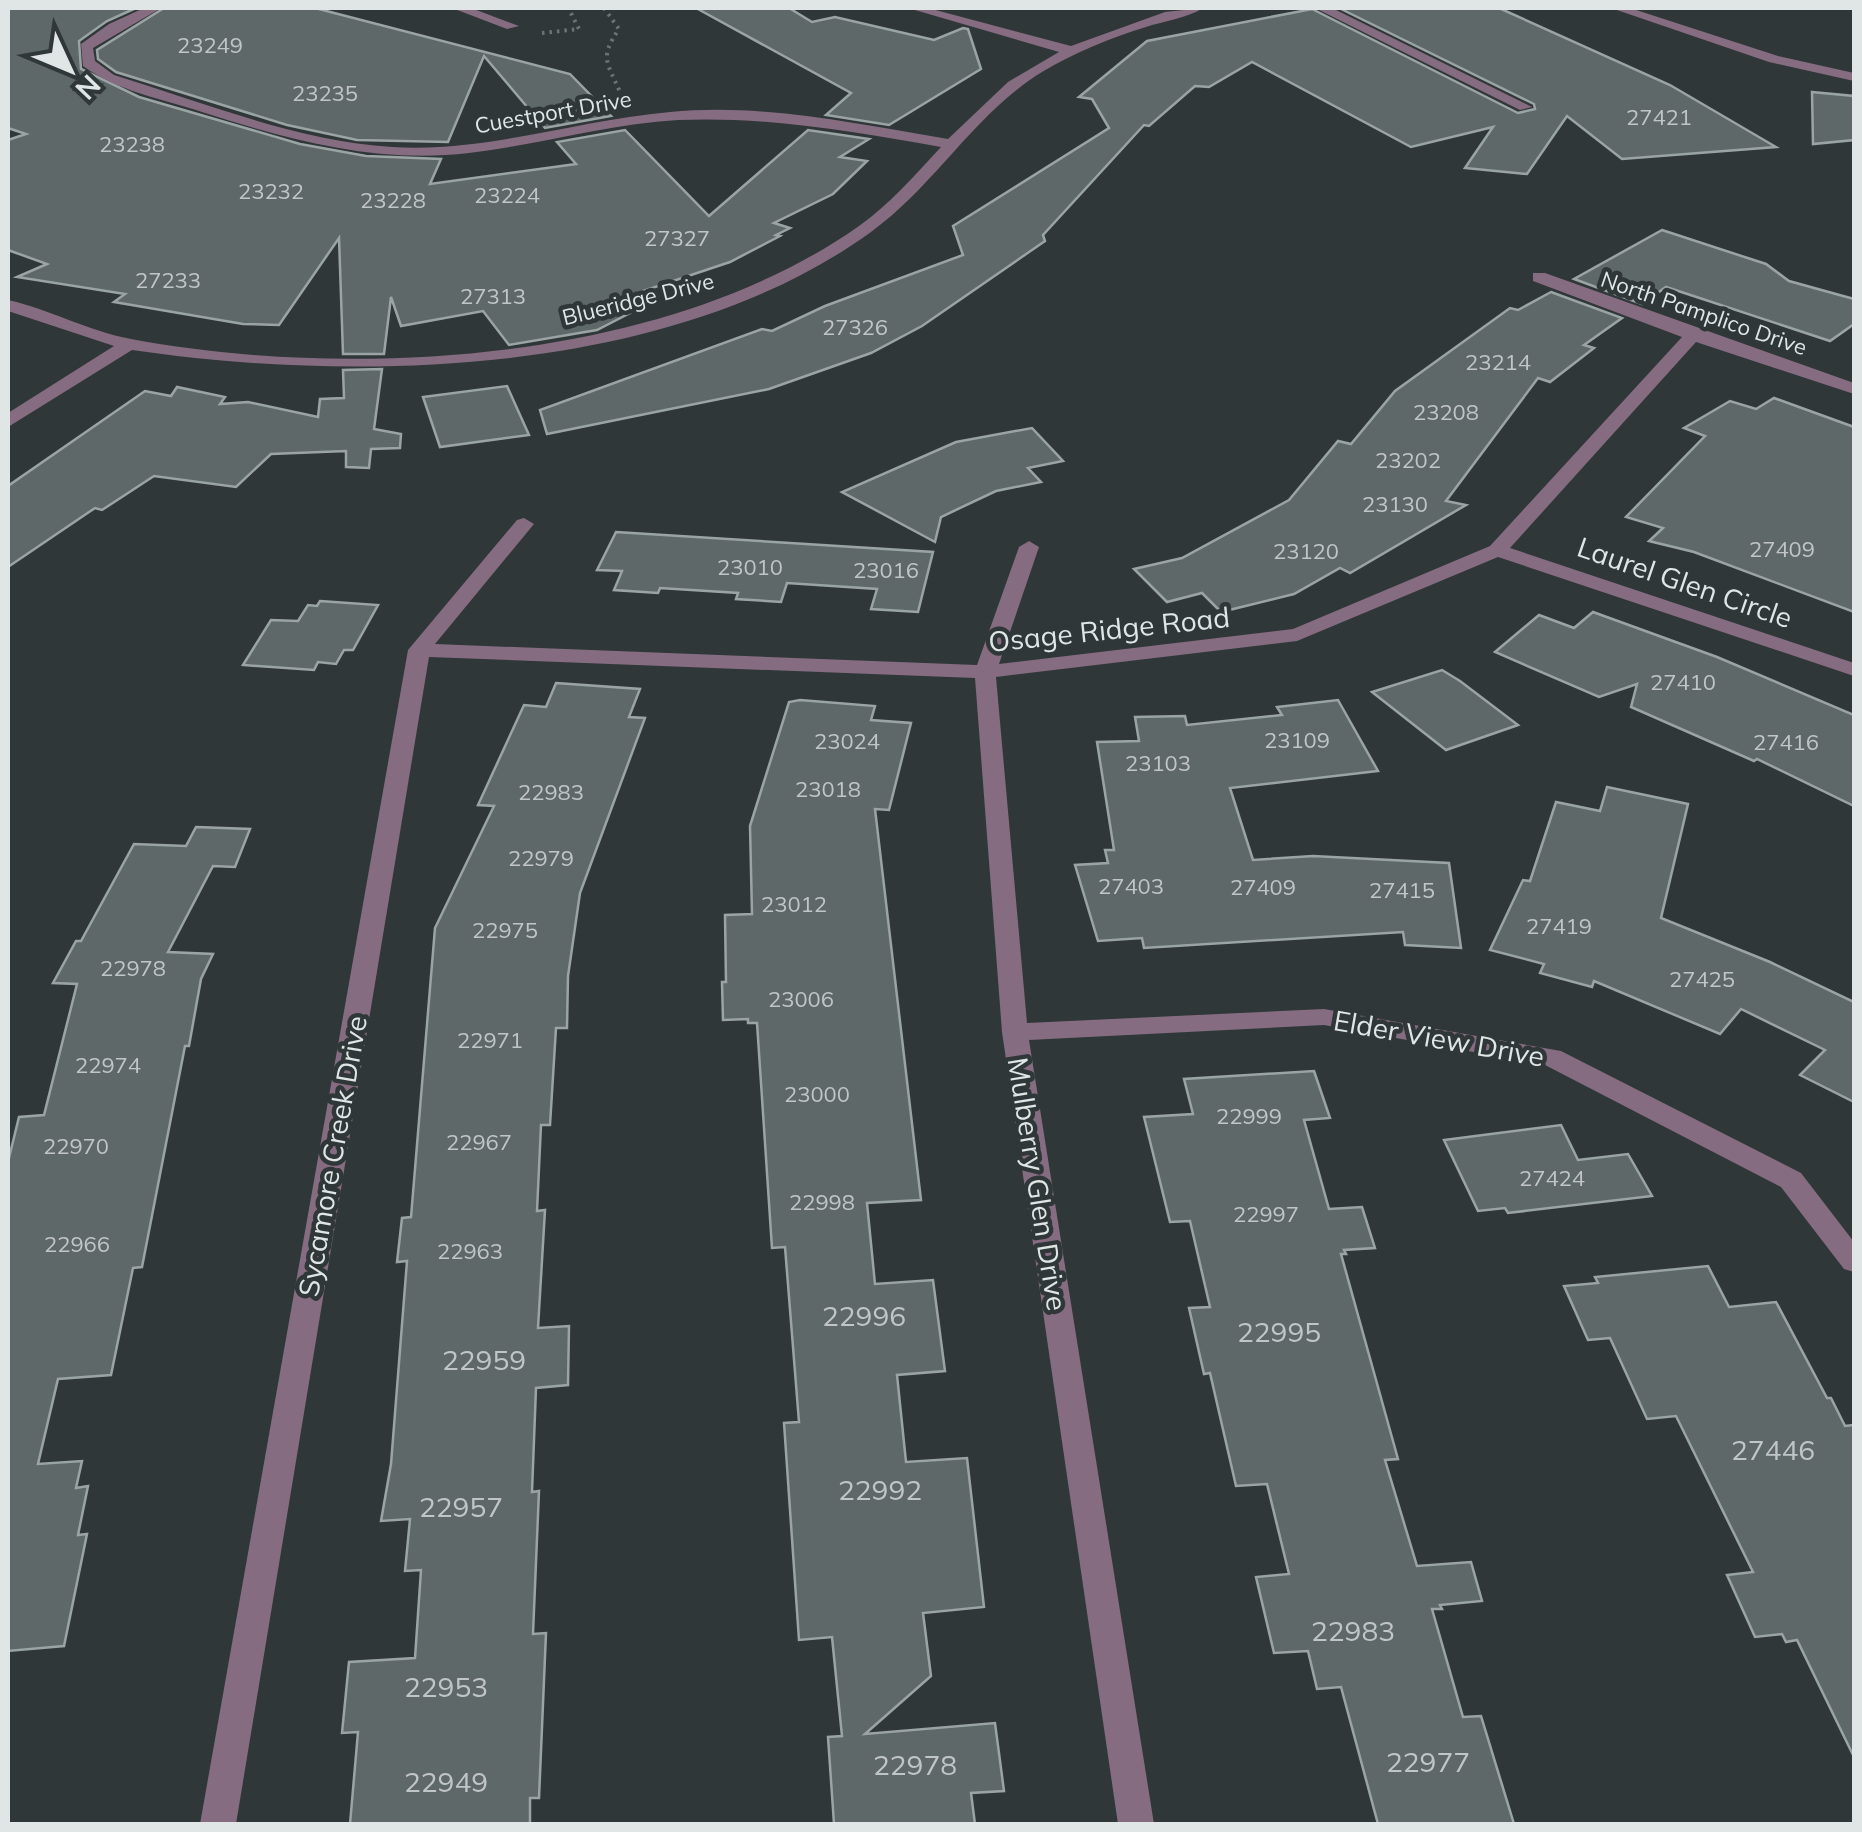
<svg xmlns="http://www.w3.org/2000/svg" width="1862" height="1832" font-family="Mulish,sans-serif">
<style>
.building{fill:#5f6869;stroke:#9ba4a5;stroke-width:2.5}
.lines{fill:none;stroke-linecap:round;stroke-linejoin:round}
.path{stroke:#6c7374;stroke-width:4;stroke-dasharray:2.5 5;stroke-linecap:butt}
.minor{fill:#856c80;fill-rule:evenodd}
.labels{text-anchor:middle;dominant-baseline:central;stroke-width:9;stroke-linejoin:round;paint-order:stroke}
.number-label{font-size:22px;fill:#c0c6c7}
.far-street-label{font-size:22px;fill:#e0e5e6;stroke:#2f3738}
.street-label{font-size:28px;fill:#e0e5e6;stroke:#2f3738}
.near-number-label{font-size:28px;fill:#c0c6c7}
</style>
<rect width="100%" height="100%" fill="#2f3738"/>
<g class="building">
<path d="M8 8H136L107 21 79 41 81 69 139 97 300 144 366 156 441 159 430 184 576 164 557 142 625 130 709 216 808 130 869 139 840 157 867 161 833 194 774 223 790 228 776 235 780 236 730 262 622 298 634 311 597 330 509 345 483 311 401 326 391 297 384 354H343L339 238 279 325 243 324 114 302 125 294 17 277 47 264 8 250V140L26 134 8 128Z"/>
<path d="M164 8H315L570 74 611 116 545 128 484 56 448 142 357 140 287 125 116 72 98 59 97 50Z"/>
<path d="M696 8H789L812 22 835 17 934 40 963 28 968 29 981 69 889 125 826 115 851 93Z"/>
<path d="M1339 8H1499L1670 85 1776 147 1622 159 1567 116 1527 174 1465 168 1493 127 1411 147 1252 62 1209 87 1195 86 1149 126 1144 125 1043 235 1045 241 922 326 871 353 769 389 547 434 540 410 762 329 772 331 825 306 963 255 953 226 1109 128 1092 99 1079 97 1147 41 1312 9 1518 113 1535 109 1534 104Z"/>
<path d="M1812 92 1854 96V140L1813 144Z"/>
<path d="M1662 230 1766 264 1789 281 1854 299V324L1830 341 1666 287 1642 304 1574 279Z"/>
<path d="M1551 292 1622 318 1584 345 1594 348 1550 382 1538 378 1446 501 1466 505 1350 573 1340 568 1294 594 1221 612 1202 593 1167 602 1134 569 1182 558 1289 500 1338 441 1351 444 1395 391 1510 308 1518 310Z"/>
<path d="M382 369 374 429 401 434 400 448 371 449 369 468 346 467V451L271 454 236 487 154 476 102 510 95 508 8 567V486L145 391 171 396 177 387 225 397 220 404 248 402 318 417 320 399 344 398 343 370Z"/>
<path d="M507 386 529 435 440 447 423 397Z"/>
<path d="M1774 398 1854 427V612L1694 552 1649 541 1663 528 1626 517 1705 436 1684 428 1730 401 1756 409Z"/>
<path d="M1032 428 1063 461 1028 468 1041 482 996 491 941 517 935 542 842 492 956 442Z"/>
<path d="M616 532 933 552 918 612 871 609 877 589 787 583 781 602 736 599 738 593 660 588 658 593 614 590 622 571 597 570Z"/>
<path d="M320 601 378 605 353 650H344L336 664 318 662 314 670 243 665 271 620 298 621 308 605 317 606Z"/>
<path d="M1593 612 1717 657 1854 715V806L1757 759 1754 761 1631 707 1637 684 1599 697 1495 652 1539 615 1574 628Z"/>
<path d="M1442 670 1460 681 1518 725 1446 750 1372 692Z"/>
<path d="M556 683 640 689 629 717 645 718 580 893 568 976 567 1028H556L550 1125H541L537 1211 545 1210 538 1328 569 1326 568 1385 536 1388 532 1492 539 1491 533 1634 546 1633 539 1798H530V1824H350L358 1732 342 1733 349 1662 415 1658 421 1570 405 1571 410 1519 381 1521 391 1464 407 1261 397 1262 402 1218 411 1217 435 928 494 806 478 805 524 705 546 707Z"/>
<path d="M800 700 875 706 871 720 911 723 889 810 875 809 921 1200 867 1203 875 1284 933 1280 945 1371 897 1375 906 1462 967 1458 984 1607 923 1613 931 1676 865 1734 995 1723 1004 1791 971 1793 975 1824H834L828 1737 842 1736 832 1637 799 1640 784 1423 799 1422 785 1247 772 1248 757 1023H748V1019L723 1020 722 982H726L725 915 752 914 750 826 789 702Z"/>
<path d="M1338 700 1378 771 1230 788 1253 860 1313 856 1449 863 1461 948 1405 945 1403 932 1144 948 1142 938 1098 941 1075 865 1108 863 1105 850H1114L1097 742 1139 741 1135 717 1185 716 1187 725 1282 715 1277 707Z"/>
<path d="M1607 787 1688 804 1661 918 1770 962 1854 1002V1102L1800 1075 1825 1050 1741 1009 1720 1034 1594 981 1592 987 1540 973 1544 964 1490 950 1523 880 1530 881 1556 802 1600 811Z"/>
<path d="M196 827 250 829 235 867 213 866 168 952 213 954 201 979 189 1046H185L142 1267 133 1268 111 1375 58 1379 38 1464 82 1461 76 1488 88 1486 78 1535 87 1534 64 1646 8 1651V1162L19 1117 44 1115 77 984 53 983 76 941H81L134 844 186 846Z"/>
<path d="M1314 1071 1330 1118 1304 1120 1329 1209 1362 1207 1375 1248 1344 1250 1346 1254H1341L1398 1459 1385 1460 1417 1566 1471 1562 1482 1601 1440 1605 1442 1609H1432L1463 1717 1481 1716 1514 1824H1378L1341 1687 1317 1689 1308 1651 1274 1653 1256 1577 1289 1574 1267 1484 1236 1486 1210 1373 1204 1374 1189 1308 1210 1307 1190 1221 1170 1222 1144 1117 1193 1114 1184 1079Z"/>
<path d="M1561 1125 1578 1160 1628 1154 1652 1196 1508 1213 1505 1208 1478 1211 1444 1140Z"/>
<path d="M1708 1266 1729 1307 1776 1302 1827 1398H1831L1845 1426 1854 1425V1757L1797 1640 1786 1642 1782 1634 1755 1637 1727 1575 1753 1572 1676 1416 1647 1419 1610 1338 1588 1340 1564 1286 1598 1283 1595 1277Z"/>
</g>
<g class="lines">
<g class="path">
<path d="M604 8 619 29C599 58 607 62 620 92"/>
<path d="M542 33 579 29 571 13 574 8"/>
</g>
<g class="minor">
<path d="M144 8H161L93 48 95 61 114 75C205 103 297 141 392 147 486 153 577 120 670 112 763 103 857 124 948 139L1008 82 1059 52 908 8H928L1071 46 1165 12 1203 8C1188 18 1164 21 1146 27 1110 38 1074 53 1042 72 974 114 935 186 871 232 674 375 364 384 132 350L8 427V413L114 346 8 311V300C49 309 88 331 131 339 357 381 666 362 859 226 890 204 915 175 941 147 854 132 767 116 678 120 608 124 539 145 469 153 377 164 289 140 202 112 162 99 117 91 83 66L81 44 109 24Z"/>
<path d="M452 8H471L519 26 507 29Z"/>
<path d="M1315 8H1332L1532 107 1520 110Z"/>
<path d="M1611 8H1630L1778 56 1854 73V81L1769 62Z"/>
<path d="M1533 273H1545L1854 383V394L1696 342 1510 548 1854 663V676L1498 557 1297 641 996 677 1027 1023 1324 1009 1561 1051 1801 1173 1854 1242V1272L1844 1269 1781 1187 1545 1065 1324 1025 1029 1040 1154 1824H1118L1002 1032 975 678 429 657 236 1824H200L408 650 517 520 524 518 534 524 435 644 977 665 1019 547 1029 541 1039 547 999 664 1293 629 1490 546 1682 337 1533 281Z"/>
</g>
</g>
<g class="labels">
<g class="number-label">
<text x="210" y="45">23249</text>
<text x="325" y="93">23235</text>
<text x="1659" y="117">27421</text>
<text x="132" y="144">23238</text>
<text x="271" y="191">23232</text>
<text x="507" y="195">23224</text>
<text x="393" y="200">23228</text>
<text x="677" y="238">27327</text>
<text x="168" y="280">27233</text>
<text x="493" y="296">27313</text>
<text x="855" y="327">27326</text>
<text x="1498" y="362">23214</text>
<text x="1446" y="412">23208</text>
<text x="1408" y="460">23202</text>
<text x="1395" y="504">23130</text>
<text x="1782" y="549">27409</text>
<text x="1306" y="551">23120</text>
<text x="750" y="567">23010</text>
<text x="886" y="570">23016</text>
<text x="1683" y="682">27410</text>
<text x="1297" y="740">23109</text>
<text x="847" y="741">23024</text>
<text x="1786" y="742">27416</text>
<text x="1158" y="763">23103</text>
<text x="828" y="789">23018</text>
<text x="551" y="792">22983</text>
<text x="541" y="858">22979</text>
<text x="1131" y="886">27403</text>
<text x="1263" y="887">27409</text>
<text x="1402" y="890">27415</text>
<text x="794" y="904">23012</text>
<text x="1559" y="926">27419</text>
<text x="505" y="930">22975</text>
<text x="133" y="968">22978</text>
<text x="1702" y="979">27425</text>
<text x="801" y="999">23006</text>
<text x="490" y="1040">22971</text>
<text x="108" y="1065">22974</text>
<text x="817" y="1094">23000</text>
<text x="1249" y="1116">22999</text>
<text x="479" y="1142">22967</text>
<text x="76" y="1146">22970</text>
<text x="1552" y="1178">27424</text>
<text x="822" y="1202">22998</text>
<text x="1266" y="1214">22997</text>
<text x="77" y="1244">22966</text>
<text x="470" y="1251">22963</text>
</g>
<g class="far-street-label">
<text transform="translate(553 112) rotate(-10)">Cuestport Drive</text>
<text transform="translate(638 299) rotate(-14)">Blueridge Drive</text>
<text transform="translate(1704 313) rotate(19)">North Pamplico Drive</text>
</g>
<g class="street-label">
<text transform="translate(1685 582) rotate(19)">Laurel Glen Circle</text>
<text transform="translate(1109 629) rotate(-6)">Osage Ridge Road</text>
<text transform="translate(1439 1038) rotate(10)">Elder View Drive</text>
<text transform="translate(332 1156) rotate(-80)">Sycamore Creek Drive</text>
<text transform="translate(1038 1184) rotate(81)">Mulberry Glen Drive</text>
</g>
<g class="near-number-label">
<text x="864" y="1315">22996</text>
<text x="1279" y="1331">22995</text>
<text x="484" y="1359">22959</text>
<text x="1773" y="1449">27446</text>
<text x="880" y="1489">22992</text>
<text x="461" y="1506">22957</text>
<text x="1353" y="1630">22983</text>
<text x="446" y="1686">22953</text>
<text x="1428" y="1761">22977</text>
<text x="915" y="1764">22978</text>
<text x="446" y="1781">22949</text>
</g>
</g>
<rect width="1862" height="1832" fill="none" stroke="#e0e5e6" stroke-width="20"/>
<g transform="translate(70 70) rotate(134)" stroke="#2f3738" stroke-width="8" paint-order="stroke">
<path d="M0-8L18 38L0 25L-18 38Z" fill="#e0e5e6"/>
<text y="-15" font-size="28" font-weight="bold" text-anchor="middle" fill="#e0e5e6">N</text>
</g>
</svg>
